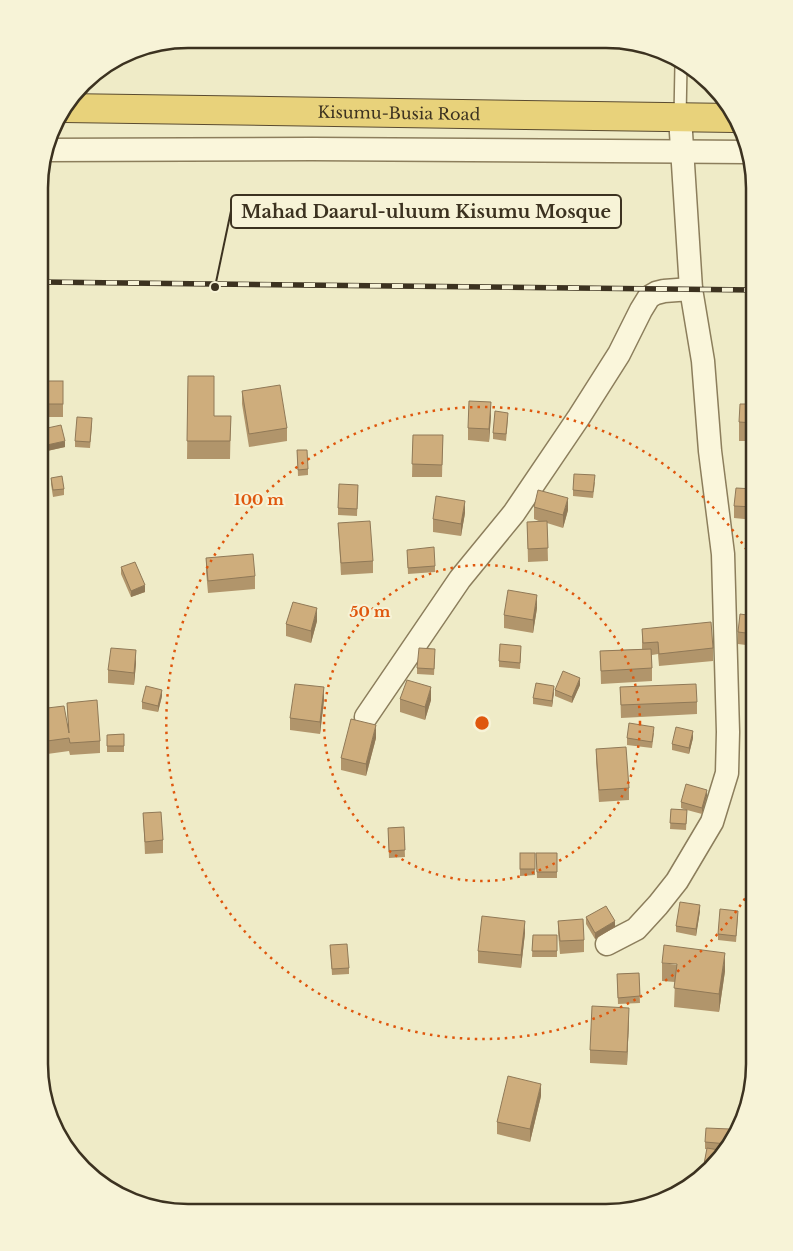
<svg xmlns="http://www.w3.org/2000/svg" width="793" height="1251" font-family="'Libre Baskerville',serif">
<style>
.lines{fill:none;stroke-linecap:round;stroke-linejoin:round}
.service-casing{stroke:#8c7e5c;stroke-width:14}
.minor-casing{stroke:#8c7e5c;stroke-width:25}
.trunk-casing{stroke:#5a4b30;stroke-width:30}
.service{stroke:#faf6db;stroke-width:11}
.minor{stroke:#faf6db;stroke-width:22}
.trunk{stroke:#e8d27b;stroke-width:28}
.rail-casing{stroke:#3c3220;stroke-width:5.5}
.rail{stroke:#f7f3d7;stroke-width:4;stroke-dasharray:11;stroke-linecap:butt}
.wall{fill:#b1956b}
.shaded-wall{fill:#907957}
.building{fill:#cead7c;stroke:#907957}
.ring{fill:none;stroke:#df570d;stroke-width:2.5;stroke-dasharray:2.5 5}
.labels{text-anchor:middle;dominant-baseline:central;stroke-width:4;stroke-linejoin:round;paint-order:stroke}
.street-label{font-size:16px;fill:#3c3220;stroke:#f7f3d7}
.rim{fill:none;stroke:#3c3220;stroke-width:2.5}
.centre{fill:#df570d;stroke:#f7f3d7;stroke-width:2.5}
.ring-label{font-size:15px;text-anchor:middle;font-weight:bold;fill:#df570d;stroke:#f7f3d7;stroke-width:4;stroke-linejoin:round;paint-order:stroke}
.leader{fill:none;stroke:#3c3220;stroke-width:2}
.callout-dot{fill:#3c3220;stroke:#f7f3d7;stroke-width:2}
.callout{fill:#f7f3d7;stroke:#3c3220;stroke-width:2}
.callout-label{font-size:18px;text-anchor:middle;font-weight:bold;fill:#3c3220}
</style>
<rect width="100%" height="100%" fill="#efebc7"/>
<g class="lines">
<defs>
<path id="service" d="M680 117 681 65"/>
<g id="minor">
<path d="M45 150 312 149 747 152"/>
<path d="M366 717 460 579 514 513 579 417 619 354 641 310 649 297 656 293 664 291 691 289"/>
<path d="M607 944 636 929 658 905 677 881 712 822 727 773 728 732 723 554 710 451 703 361 691 289 680 117"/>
</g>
<g id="trunk">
<path id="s1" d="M64 108 734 118"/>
</g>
</defs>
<use href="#service" class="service-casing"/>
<use href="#minor" class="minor-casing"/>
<use href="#trunk" class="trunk-casing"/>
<use href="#service" class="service"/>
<use href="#minor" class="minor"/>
<use href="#trunk" class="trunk"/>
<defs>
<path id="rail" d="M40 282 754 290"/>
</defs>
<use href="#rail" class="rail-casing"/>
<use href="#rail" class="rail"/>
</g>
<g class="wall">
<path d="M188 376 214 416H231L230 459H187Z"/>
<rect x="41" y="381" width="22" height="36"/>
<path d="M242 391 287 428V441L249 447 242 404Z"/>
<path d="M754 404V441H739V422Z"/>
<path d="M491 415 489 442 468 440V428Z"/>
<path d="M508 419 506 441 493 439V433Z"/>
<path d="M92 425 90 448 75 447V441Z"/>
<path d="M43 429 65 447 47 451 43 436Z"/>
<path d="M413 435H443L442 477H412Z"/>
<path d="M297 450 308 469V475L298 476Z"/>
<path d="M51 478 64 489V495L53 497 51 484Z"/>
<path d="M595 482 593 498 573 496V490Z"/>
<path d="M358 485 357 516 338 515V508Z"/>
<path d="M754 489V520L734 518V506Z"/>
<path d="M534 507 568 510 563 528 547 523 548 561 528 562 527 522H541L534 519Z"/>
<path d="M465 513 461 536 433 532V519Z"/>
<path d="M338 523 373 561V573L341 575Z"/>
<path d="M407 550 435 566V572L408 574Z"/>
<path d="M206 558 255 576V589L208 593 206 571Z"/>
<path d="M121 567 145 592 131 597 121 574Z"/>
<path d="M537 608 533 633 504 628V615Z"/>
<path d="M754 616V646L738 644V632Z"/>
<path d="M317 621 311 643 286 636V624Z"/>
<path d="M642 629 713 648V661L659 666 658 654 652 655V681L601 684 600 651 642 649Z"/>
<path d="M521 653 520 669 499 667V661Z"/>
<path d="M435 655 434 675 417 674V668Z"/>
<path d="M136 663 134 685 108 683V670Z"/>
<path d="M580 685 572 703 555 696V690Z"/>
<path d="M620 687 697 702V714L621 718Z"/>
<path d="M554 692 552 707 533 704V698Z"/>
<path d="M162 696 158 712 142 709V702Z"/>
<path d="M400 699 431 700 425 720 400 712Z"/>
<path d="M324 700 320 734 290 730V718Z"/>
<path d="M67 703 100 741V753L70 755 69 751 40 755 39 709 68 724Z"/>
<path d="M654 733 652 748 627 745V738Z"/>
<path d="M124 734V752H107V735Z"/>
<path d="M376 738 366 776 341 770V758Z"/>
<path d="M693 738 689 754 672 750V744Z"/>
<path d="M596 749 629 788V800L599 802 596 761Z"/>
<path d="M707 796 702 814 687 810 686 830 670 829 671 809 686 810 681 808V802Z"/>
<path d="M143 813 163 840V853L145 854Z"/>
<path d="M404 827 405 857 389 858 388 828Z"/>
<path d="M520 853H535V875L520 876Z"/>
<path d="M536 853H557V878H537Z"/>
<path d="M700 911 696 936 676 932V926Z"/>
<path d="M586 917 615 927 595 939 586 924Z"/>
<path d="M738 917 736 942 718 940V934Z"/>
<path d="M558 921 584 940V952L560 954 558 933Z"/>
<path d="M525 933 521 968 478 963V951Z"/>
<path d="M533 935H557V957H532Z"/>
<path d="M330 945 349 968V974L332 975Z"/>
<path d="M662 963 725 971 719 1012 674 1007 675 982 662 981Z"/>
<path d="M639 973 640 1003 618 1004 617 974Z"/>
<path d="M629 1020 627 1065 590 1063V1050Z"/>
<path d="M541 1096 530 1142 497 1134V1122Z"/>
<path d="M730 1129V1138L725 1150 715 1149 724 1154 704 1169V1164L707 1149H705V1142Z"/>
</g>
<g class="shaded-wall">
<path d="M491 402V415L489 442V429Z"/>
<path d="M65 441V447L47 451V445Z"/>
<path d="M568 498V510L563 528V515Z"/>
<path d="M465 501V513L461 536V524Z"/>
<path d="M145 585V592L131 597V591Z"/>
<path d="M537 595V608L533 633V620Z"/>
<path d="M317 608V621L311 643V631Z"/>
<path d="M136 650V663L134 685V673Z"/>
<path d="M580 678V685L572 703V697Z"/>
<path d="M554 686V692L552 707V701Z"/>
<path d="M324 687V700L320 734V722Z"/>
<path d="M431 687V700L425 720V707Z"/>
<path d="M162 690V696L158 712V706Z"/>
<path d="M376 725V738L366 776V764Z"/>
<path d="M693 731V738L689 754V748Z"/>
<path d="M707 790V796L702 814V808Z"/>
<path d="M700 905V911L696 936V929Z"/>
<path d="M525 921V933L521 968V955Z"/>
<path d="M615 921V927L595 939V933Z"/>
<path d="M725 953V971L719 1012V994Z"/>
<path d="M629 1008V1020L627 1065V1052Z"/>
<path d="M541 1084V1096L530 1142V1129Z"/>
</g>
<g class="building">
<path d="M188 376H214V416H231L230 441H187Z"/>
<rect x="41" y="381" width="22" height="23"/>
<path d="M280 385 287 428 249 434 242 391Z"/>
<path d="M469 401 491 402 489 429 468 428Z"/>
<path d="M740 404H754V423L739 422Z"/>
<path d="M495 411 508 413 506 434 493 433Z"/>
<path d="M77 417 92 418 90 442 75 441Z"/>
<path d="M61 425 65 441 47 445 43 429Z"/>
<path d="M413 435H443L442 465 412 464Z"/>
<path d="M297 450H307L308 469 298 470Z"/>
<path d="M574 474 595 475 593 492 573 490Z"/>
<path d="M62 476 64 489 53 490 51 478Z"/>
<path d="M339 484 358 485 357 509 338 508Z"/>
<path d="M736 488 754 489V507L734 506Z"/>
<path d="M538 490 568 498 563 515 534 507Z"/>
<path d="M436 496 465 501 461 524 433 519Z"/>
<path d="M370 521 373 561 341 563 338 523Z"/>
<path d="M547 521 548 548 528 549 527 522Z"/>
<path d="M434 547 435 566 408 568 407 550Z"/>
<path d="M253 554 255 576 208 581 206 558Z"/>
<path d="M135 562 145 585 131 591 121 567Z"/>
<path d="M508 590 537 595 533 620 504 615Z"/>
<path d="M293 602 317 608 311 631 286 624Z"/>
<path d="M740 614 754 616V634L738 632Z"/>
<path d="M711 622 713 648 659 654 658 642 643 643 642 629Z"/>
<path d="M500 644 521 646 520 663 499 661Z"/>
<path d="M111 648 136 650 134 673 108 670Z"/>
<path d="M419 648 435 649 434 669 417 668Z"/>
<path d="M651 649 652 668 601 671 600 651Z"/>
<path d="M563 671 580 678 572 697 555 690Z"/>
<path d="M407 680 431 687 425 707 400 699Z"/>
<path d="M536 683 554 686 552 701 533 698Z"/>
<path d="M295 684 324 687 320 722 290 718Z"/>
<path d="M696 684 697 702 621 705 620 687Z"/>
<path d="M146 686 162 690 158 706 142 702Z"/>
<path d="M97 700 100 741 70 743 69 738 40 742 39 709 64 706 69 733 67 703Z"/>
<path d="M351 719 376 725 366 764 341 758Z"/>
<path d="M629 723 654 727 652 742 627 738Z"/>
<path d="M676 727 693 731 689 748 672 744Z"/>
<path d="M124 734V746H107V735Z"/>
<path d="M626 747 629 788 599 790 596 749Z"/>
<path d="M686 784 707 790 702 808 681 802Z"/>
<path d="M671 809 687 810 686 824 670 823Z"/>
<path d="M161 812 163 840 145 842 143 813Z"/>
<path d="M404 827 405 850 389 851 388 828Z"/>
<rect x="520" y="853" width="15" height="16"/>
<path d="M536 853H557V872H537Z"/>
<path d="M680 902 700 905 696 929 676 926Z"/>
<path d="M606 906 615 921 595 933 586 917Z"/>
<path d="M720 909 738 911 736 936 718 934Z"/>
<path d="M482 916 525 921 521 955 478 951Z"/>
<path d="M583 919 584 940 560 941 558 921Z"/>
<path d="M533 935H557V951H532Z"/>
<path d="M347 944 349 968 332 969 330 945Z"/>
<path d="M664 945 725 953 719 994 674 988 677 964 662 963Z"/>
<path d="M639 973 640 996 618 998 617 974Z"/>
<path d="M592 1006 629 1008 627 1052 590 1050Z"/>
<path d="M508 1076 541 1084 530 1129 497 1122Z"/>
<path d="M706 1128 730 1129 729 1139 728 1144 705 1142Z"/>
<path d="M707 1148 725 1151 724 1154 710 1165 704 1164Z"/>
</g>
<g class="ring">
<circle cx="482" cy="723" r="158"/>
<path d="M753 886A316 316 0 1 1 753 560"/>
</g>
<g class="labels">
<g class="street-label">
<text stroke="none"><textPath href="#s1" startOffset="335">Kisumu-Busia Road</textPath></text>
</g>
</g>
<path d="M0 0H793V1251H0ZM188 48H606A140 140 0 0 1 746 188V1064A140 140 0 0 1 606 1204H188A140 140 0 0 1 48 1064V188A140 140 0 0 1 188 48Z" fill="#f7f3d7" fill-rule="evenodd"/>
<path class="rim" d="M188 48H606A140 140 0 0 1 746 188V1064A140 140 0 0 1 606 1204H188A140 140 0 0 1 48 1064V188A140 140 0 0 1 188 48Z"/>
<circle cx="482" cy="723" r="8" class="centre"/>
<g class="ring-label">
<text x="259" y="505">100 m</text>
<text x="370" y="617">50 m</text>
</g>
<path class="leader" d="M215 287L231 211"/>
<circle class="callout-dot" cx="215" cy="287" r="5"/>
<rect class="callout" x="231" y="195" width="390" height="33" rx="5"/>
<g class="callout-label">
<text x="426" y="218">Mahad Daarul-uluum Kisumu Mosque</text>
</g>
</svg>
